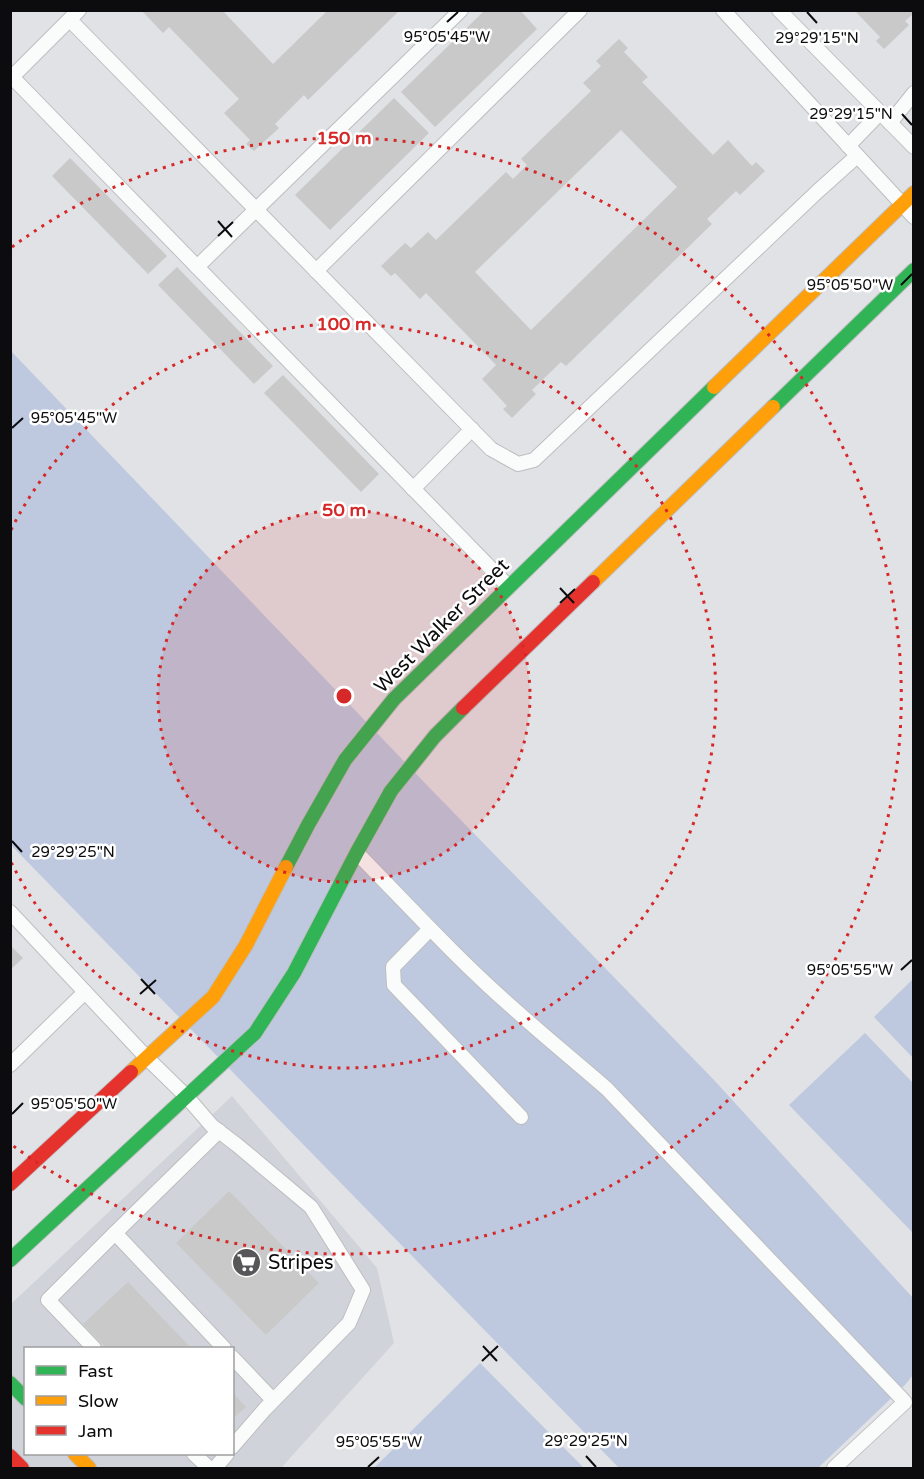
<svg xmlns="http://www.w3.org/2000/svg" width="924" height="1479" font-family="'Varela Round',sans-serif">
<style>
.built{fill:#d0d3da;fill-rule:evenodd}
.green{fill:#bec9df}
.building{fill:#c9c9c9;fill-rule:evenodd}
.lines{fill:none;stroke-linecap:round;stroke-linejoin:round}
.lane-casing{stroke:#bdbec0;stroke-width:16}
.fast-casing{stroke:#bdbec0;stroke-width:16}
.slow-casing{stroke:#bdbec0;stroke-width:16}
.jam-casing{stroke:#bdbec0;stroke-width:16}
.lane{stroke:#fafbfb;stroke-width:14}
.fast{stroke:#30b455;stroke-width:14}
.slow{stroke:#ff9f0a;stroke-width:14}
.jam{stroke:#e5322d;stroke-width:14}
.ticks{fill:none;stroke:#0c0c0e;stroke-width:2}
.ring{fill:none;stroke:#d62828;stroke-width:3;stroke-dasharray:3 6}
.labels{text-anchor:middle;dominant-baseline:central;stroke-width:5;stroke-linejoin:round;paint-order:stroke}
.street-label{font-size:20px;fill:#0c0c0e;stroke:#fff}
.poi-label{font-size:20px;fill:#0c0c0e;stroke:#fff;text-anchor:start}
.ticks-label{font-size:15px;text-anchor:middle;fill:#0c0c0e;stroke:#fff;stroke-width:5;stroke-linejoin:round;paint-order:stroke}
.centre{fill:#d62828;stroke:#fff;stroke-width:3}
.ring-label{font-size:18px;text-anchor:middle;font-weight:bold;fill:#d62828;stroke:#fff;stroke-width:5;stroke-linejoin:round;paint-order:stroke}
</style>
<rect width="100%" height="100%" fill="#e1e2e5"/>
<path class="built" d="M232 1096 377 1268 394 1343 281 1468H11V1304ZM26 1348H232V1454H26Z"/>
<g class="green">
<path d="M10 350 422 780 714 1080 913 1298V1375L904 1386 818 1468H619L11 845Z"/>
<path d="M913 979V1058L874 1017Z"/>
<path d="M865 1033 913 1083 914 1231 912 1232 789 1105Z"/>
<path d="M480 1363 584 1468H374Z"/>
</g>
<g class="building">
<path d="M141 10H222L273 64 328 10H400L308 100 304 95 275 124 279 128 254 151 246 144 250 140 224 113 239 99 169 27 163 33Z"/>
<path d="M485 10H520L537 29 435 127 401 92Z"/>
<path d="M854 10H914V13L905 21 909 25 884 49 876 41 880 37Z"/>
<path d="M619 39 628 48 624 52 648 77 642 82 713 155 728 140 752 166 756 162 765 171 740 195 736 191 707 219 712 224 566 366 561 362 532 390 536 394 512 418 503 409 507 406 482 379 496 365 426 293 420 299 395 273 391 276 381 266 405 243 411 248 428 232 436 240 506 172 513 179 527 165 521 159 591 91 583 83 601 66 596 61ZM621 130 677 187 531 330 475 272Z"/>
<path d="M394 98 429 133 330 230 295 195Z"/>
<path d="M70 158 167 256 148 274 52 176Z"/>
<path d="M177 267 273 366 254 384 158 285Z"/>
<path d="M283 375 379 474 361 492 264 393Z"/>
<path d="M10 945 23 958 10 970Z"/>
<path d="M229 1191 319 1283 266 1335 176 1243Z"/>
<path d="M128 1282 191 1348H106L83 1324Z"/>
<path d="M232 1392 246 1407 232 1419Z"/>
</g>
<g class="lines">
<defs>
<g id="lane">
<path d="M79 10 12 77 509 587"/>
<path d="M723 10 914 217"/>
<path d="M779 10 914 147"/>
<path d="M70 20 491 449 518 464 534 460 818 191 857 156"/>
<path d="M890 123 914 93"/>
<path d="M848 146 880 113"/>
<path d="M197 267 461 10"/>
<path d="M316 271 580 10"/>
<path d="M413 489 472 429"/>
<path d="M357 853C408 905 458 960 513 1008 544 1036 576 1062 607 1089L905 1402 834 1468"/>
<path d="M10 912 147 1058 187 1097 212 1126 237 1145 311 1207 363 1290 349 1323 265 1409 232 1447"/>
<path d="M430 929 393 967 394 985 521 1117"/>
<path d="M10 1065 85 992"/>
<path d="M219 1131 115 1233 224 1348"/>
<path d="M94 1348 48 1300 115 1233"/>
<path d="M232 1357 273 1400"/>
<path d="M194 1454 209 1468"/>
<path d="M215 1468 227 1454"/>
</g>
<g id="fast">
<path d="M773 407 914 270"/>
<path d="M286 867 308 825 345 760 394 699 714 387"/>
<path d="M10 1260 255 1033 294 973 357 852 391 791 435 736 463 708"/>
<path d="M10 1383 26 1399"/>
</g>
<g id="slow">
<path d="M714 387 914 193"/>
<path d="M593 582 773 407"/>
<path d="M131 1072 213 997 246 945 286 867"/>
<path d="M75 1454 89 1468"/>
</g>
<g id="jam">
<path d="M463 708 593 582"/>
<path d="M10 1184 131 1072"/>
<path d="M10 1456 22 1468"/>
</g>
</defs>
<use href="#lane" class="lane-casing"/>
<use href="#fast" class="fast-casing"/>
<use href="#slow" class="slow-casing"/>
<use href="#jam" class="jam-casing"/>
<use href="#lane" class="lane"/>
<use href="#fast" class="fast"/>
<use href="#slow" class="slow"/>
<use href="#jam" class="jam"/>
</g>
<path class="ticks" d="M807 12 817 23M447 22 458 12M902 114 912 125M218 221 232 237M218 236 233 222M901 285 912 274M12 428 23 418M560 588 574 603M560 603 575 589M12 841 22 852M901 970 912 960M141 979 155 994M140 994 156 980M12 1114 23 1103M483 1346 497 1361M482 1361 498 1346M586 1456 596 1467M368 1467 379 1457"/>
<circle cx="344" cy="696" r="186" fill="#d62828" fill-opacity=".12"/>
<g class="ring">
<circle cx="344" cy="696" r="186"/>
<path d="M11 530A372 372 0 1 1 11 862"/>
<path d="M12 247A558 558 0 1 1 12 1145"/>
</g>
<defs>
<symbol id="supermarket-disc" viewBox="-11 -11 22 22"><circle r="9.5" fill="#575759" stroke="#fff"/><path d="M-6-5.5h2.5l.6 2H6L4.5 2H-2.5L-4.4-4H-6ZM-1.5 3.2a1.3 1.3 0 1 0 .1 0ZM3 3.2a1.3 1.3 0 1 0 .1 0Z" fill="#fff"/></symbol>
</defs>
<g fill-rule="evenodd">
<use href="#supermarket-disc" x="230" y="1246" width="33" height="33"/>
</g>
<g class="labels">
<g class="street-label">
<text transform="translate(442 626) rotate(-45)">West Walker Street</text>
</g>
<g class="poi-label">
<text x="268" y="1263">Stripes</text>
</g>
</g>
<g class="ticks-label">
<text x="447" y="42">95°05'45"W</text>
<text x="817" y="43">29°29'15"N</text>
<text x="851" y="119">29°29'15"N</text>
<text x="850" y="290">95°05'50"W</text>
<text x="74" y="423">95°05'45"W</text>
<text x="73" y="857">29°29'25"N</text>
<text x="850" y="975">95°05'55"W</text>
<text x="74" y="1109">95°05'50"W</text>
<text x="586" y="1446">29°29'25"N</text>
<text x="379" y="1447">95°05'55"W</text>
</g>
<circle cx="344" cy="696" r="9" class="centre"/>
<g class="ring-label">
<text x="344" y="144">150 m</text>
<text x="344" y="330">100 m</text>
<text x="344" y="516">50 m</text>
</g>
<rect width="924" height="1479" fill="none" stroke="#0c0c0e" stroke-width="24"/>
<rect x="24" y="1347" width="210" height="108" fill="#ffffff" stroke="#9e9e9f" stroke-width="1.5"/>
<rect x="36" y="1366" width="30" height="9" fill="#30b455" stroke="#9e9e9f" stroke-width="1.5"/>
<text x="78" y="1377" font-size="18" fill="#0c0c0e">Fast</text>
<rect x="36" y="1396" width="30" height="9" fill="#ff9f0a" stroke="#9e9e9f" stroke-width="1.5"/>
<text x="78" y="1407" font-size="18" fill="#0c0c0e">Slow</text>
<rect x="36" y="1426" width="30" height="9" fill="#e5322d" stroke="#9e9e9f" stroke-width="1.5"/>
<text x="78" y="1437" font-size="18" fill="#0c0c0e">Jam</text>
</svg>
